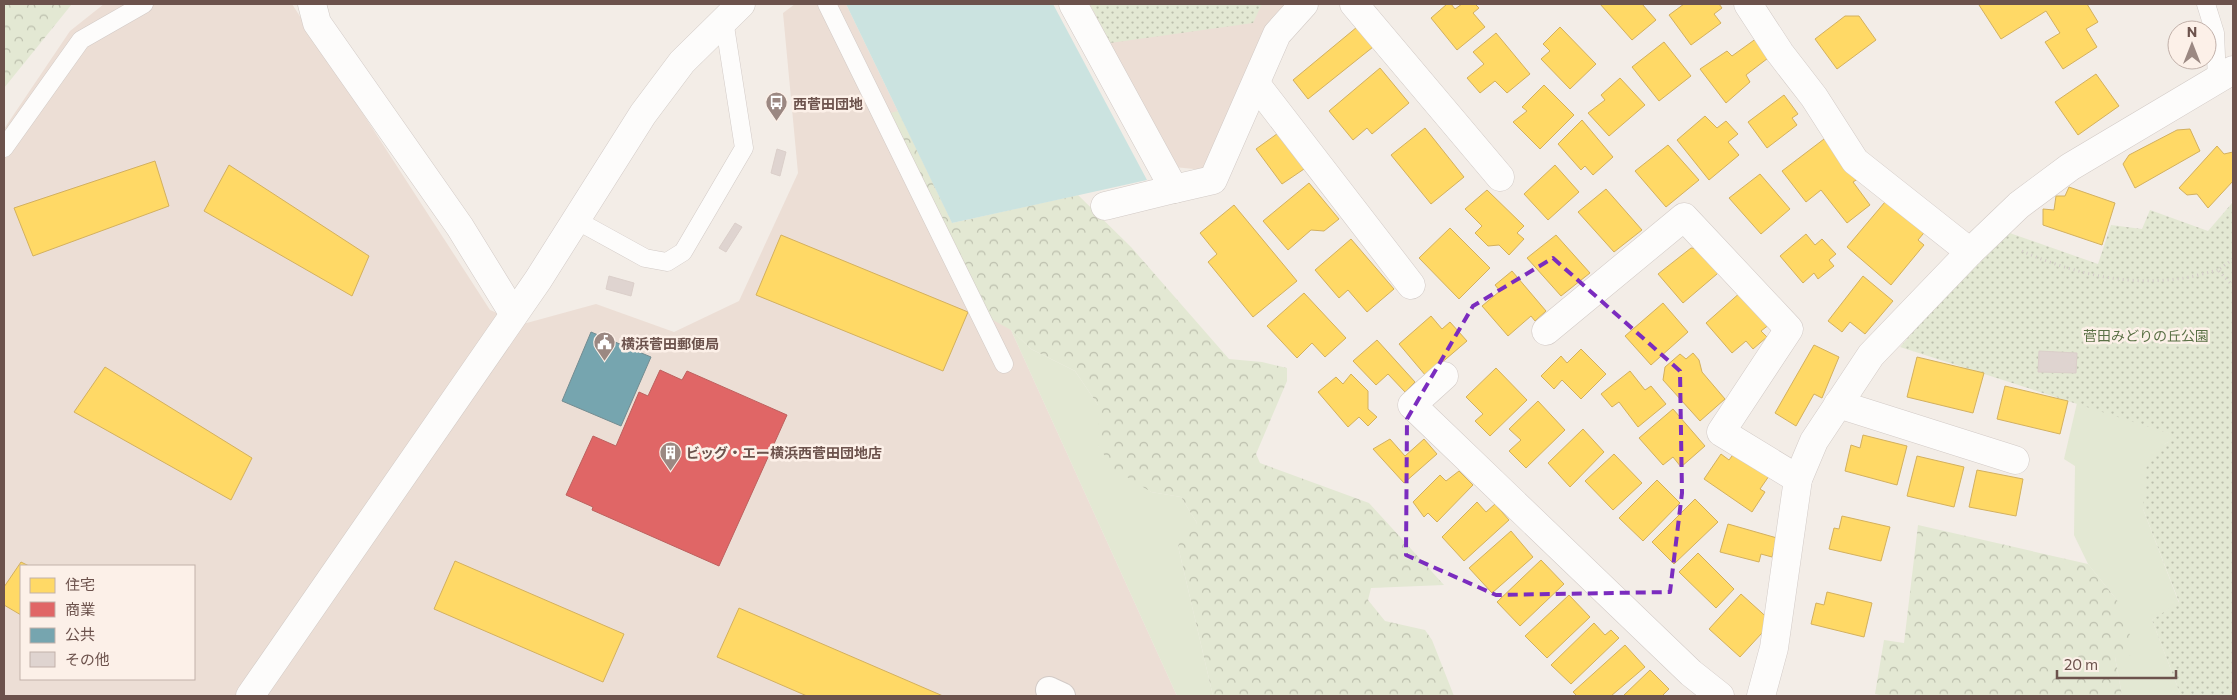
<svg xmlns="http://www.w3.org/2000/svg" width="2237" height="700" font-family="Commissioner,'Noto Sans JP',sans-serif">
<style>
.residential{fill:#ecded5;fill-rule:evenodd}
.green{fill:#e3e8d3}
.forest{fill:url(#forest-crowns)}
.park{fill:url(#park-dots)}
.water{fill:#cbe3e0}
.homes{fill:#ffd966;stroke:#d3b05e}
.shops{fill:#e06666;stroke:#bd605e}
.public{fill:#76a5af;stroke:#738c91}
.building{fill:#dfd4d0;stroke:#dbcfca}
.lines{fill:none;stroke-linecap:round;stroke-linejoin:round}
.service-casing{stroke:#d2cac6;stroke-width:19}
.pedestrian-casing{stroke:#d2cac6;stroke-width:28}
.minor-casing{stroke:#d2cac6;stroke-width:29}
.tertiary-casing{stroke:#d2cac6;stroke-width:29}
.path{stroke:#d4ccc9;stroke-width:3;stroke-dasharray:1 4;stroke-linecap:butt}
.service{stroke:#fdfcfb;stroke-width:18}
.pedestrian{stroke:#fdfcfb;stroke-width:26}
.minor{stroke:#fdfcfb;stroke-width:28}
.tertiary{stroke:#fdfcfb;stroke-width:28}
.marked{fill:none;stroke:#7b2cbf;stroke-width:4;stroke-dasharray:10 6;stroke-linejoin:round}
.labels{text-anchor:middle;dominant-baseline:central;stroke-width:5;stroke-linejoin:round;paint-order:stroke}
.poi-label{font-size:14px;font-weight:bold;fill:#6c524c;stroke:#fcf0e8;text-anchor:start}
.park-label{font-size:14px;fill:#5b7146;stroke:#fcf0e8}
</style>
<defs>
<pattern id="forest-crowns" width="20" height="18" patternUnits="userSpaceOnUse" patternTransform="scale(1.25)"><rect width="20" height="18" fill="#e3e8d3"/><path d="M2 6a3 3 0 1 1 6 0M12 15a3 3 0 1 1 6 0" fill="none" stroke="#bcbfad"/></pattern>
<pattern id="park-dots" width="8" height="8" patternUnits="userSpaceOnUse" patternTransform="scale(1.25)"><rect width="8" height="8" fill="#e3e8d3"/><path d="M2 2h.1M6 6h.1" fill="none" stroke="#bcbfad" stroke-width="1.8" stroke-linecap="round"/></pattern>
</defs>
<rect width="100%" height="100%" fill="#f3ede7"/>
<g class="residential">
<path d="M104 4H292L490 310 523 324 596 304 674 332 739 301 798 173 783 13 795 4H846L952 223 1011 330 1177 696H4V129L70 31ZM21 566H194V679H21Z"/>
<path d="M1090 4H1295L1204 170 1174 167Z"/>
</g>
<g class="green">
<path d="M1011 330 1031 349 1075 371 1098 405V446L1151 492 1181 497 1197 523 1178 546 1213 696H1177Z"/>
<path d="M2077 403 2178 436 2165 444 2143 509 2179 603 2152 620 2181 696H2122L2115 657 2117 600 2088 564 2074 535 2075 466 2064 459Z"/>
</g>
<g class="forest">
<path d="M4 4H72L4 88Z"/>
<path d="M898 111 952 223 1078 195 1131 247 1229 359 1262 362 1287 368V381L1256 454 1260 463 1369 503 1444 585 1371 588 1368 600 1385 621 1425 630 1432 640 1454 696H1213L1178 546 1186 530 1197 523 1181 497 1151 492 1114 469 1098 446V405L1075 371 1031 349 1011 330 993 320 975 316 890 113Z"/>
<path d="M1918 525 2088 564 2117 600 2131 638V655L2115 657 2122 696H1884L1875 694 1884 640 1904 643Z"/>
</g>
<g class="park">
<path d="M1090 4H1262L1253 23 1110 43Z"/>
<path d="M2233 202V696H2181L2152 620 2179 602 2143 509 2146 468 2165 444 2177 436 1900 347 2001 230 2098 264 2111 225 2142 229 2150 210 2208 231Z"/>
</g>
<path class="water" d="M846 4H1053L1147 180 952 223Z"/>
<g class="homes">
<path d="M1447 4H1451L1455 9 1462 4H1475L1479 8 1473 13 1485 27 1457 50 1431 18Z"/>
<path d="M1600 4H1642L1656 20 1632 40Z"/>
<path d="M1684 4H1719L1722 8 1714 14 1721 23 1691 45 1669 15Z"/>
<path d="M1981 4H2087L2098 22 2086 29 2097 47 2063 69 2045 42 2060 33 2046 11 2001 39 1979 5Z"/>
<path d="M1845 16H1859L1876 40 1837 69 1815 39Z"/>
<path d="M1357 27 1373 47 1308 99 1293 80Z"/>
<path d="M1560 27 1596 64 1570 89 1541 59 1550 51 1543 44Z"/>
<path d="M1496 33 1530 74 1507 93 1495 81 1480 93 1467 78 1484 64 1473 52Z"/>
<path d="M1757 38 1772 55 1746 75 1750 82 1726 103 1700 69 1727 51 1732 56Z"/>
<path d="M1664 42 1691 76 1659 101 1632 67Z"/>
<path d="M1380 68 1409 103 1372 134 1367 128 1353 140 1329 111Z"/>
<path d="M2096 74 2119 106 2078 135 2055 102Z"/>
<path d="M1620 78 1645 105 1609 136 1588 113 1605 100 1601 95Z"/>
<path d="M1544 85 1574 115 1540 149 1513 122 1527 111 1522 107Z"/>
<path d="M1784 95 1798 114 1792 118 1797 125 1767 148 1748 122Z"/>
<path d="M1705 116 1717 128 1726 121 1738 134 1728 142 1739 155 1709 180 1677 140Z"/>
<path d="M1582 120 1613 157 1593 175 1585 166 1581 170 1558 144Z"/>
<path d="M1425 128 1464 177 1431 204 1391 155Z"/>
<path d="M2190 129 2200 151 2135 188 2123 164 2129 155 2177 130Z"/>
<path d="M1281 131 1307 167 1282 184 1256 149Z"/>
<path d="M1828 136 1861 177 1853 182 1870 205 1847 223 1821 190 1806 202 1782 171Z"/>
<path d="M1668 145 1699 180 1666 207 1635 171Z"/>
<path d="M2217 146 2224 154 2233 152V181L2208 208 2197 194 2187 195 2179 188Z"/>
<path d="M155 161 169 206 33 256 14 208Z"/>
<path d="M229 165 369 256 352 296 204 211Z"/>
<path d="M1555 165 1579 192 1548 220 1524 194Z"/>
<path d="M1760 174 1790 209 1761 234 1729 198Z"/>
<path d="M1309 183 1339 219 1324 231 1311 230 1288 250 1263 221Z"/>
<path d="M2069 187 2115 203 2102 245 2043 225V209L2054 210 2056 196H2065Z"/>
<path d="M1606 189 1642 230 1614 252 1578 212Z"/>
<path d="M1487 190 1524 226 1517 233 1524 239 1509 255 1499 245 1488 246 1475 233 1482 226 1465 209Z"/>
<path d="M1890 196 1928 228 1918 240 1924 245 1891 285 1847 247Z"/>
<path d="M1234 205 1297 281 1253 317 1208 262 1217 254 1200 233Z"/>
<path d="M1450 228 1490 268 1459 299 1419 258Z"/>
<path d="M1806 234 1815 245 1822 239 1836 254 1829 260 1834 266 1818 279 1814 273 1803 283 1780 256Z"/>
<path d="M781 235 968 312 943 371 756 295Z"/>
<path d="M1556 235 1590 273 1561 296 1527 258Z"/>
<path d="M1351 239 1394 289 1367 312 1348 290 1339 298 1315 270Z"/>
<path d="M1691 248 1708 250 1724 268 1683 303 1658 274Z"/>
<path d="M1512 271 1546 311 1535 321 1531 316 1508 336 1482 306 1500 291 1495 285Z"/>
<path d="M1863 276 1893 301 1865 334 1850 322 1842 332 1828 321Z"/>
<path d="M1742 291 1770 324 1761 331 1767 337 1753 349 1746 341 1732 353 1706 323Z"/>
<path d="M1304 293 1346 338 1325 357 1312 343 1297 358 1267 326Z"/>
<path d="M1663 303 1688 332 1651 365 1625 336Z"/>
<path d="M1431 316 1442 329 1450 322 1467 341 1426 376 1399 344Z"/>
<path d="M1377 340 1415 382 1405 392 1388 374 1376 385 1353 361Z"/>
<path d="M1814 345 1839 357 1822 398 1814 394 1796 426 1775 413Z"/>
<path d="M1581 349 1606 374 1581 399 1562 380 1554 389 1541 376 1561 356 1567 363Z"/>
<path d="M1693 353 1699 360 1702 372 1725 399 1700 421 1663 380 1665 367 1680 354 1686 359Z"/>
<path d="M1917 357 1984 373 1973 413 1907 397Z"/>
<path d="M105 367 252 458 231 500 74 412Z"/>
<path d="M1496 368 1527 400 1490 436 1475 421 1483 414 1466 397Z"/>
<path d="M1630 371 1645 390 1651 386 1666 404 1638 427 1619 402 1612 407 1601 394Z"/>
<path d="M1351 374 1368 391V409L1377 417 1368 426 1359 417 1348 427 1318 392 1336 377 1343 384Z"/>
<path d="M2005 386 2068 401 2060 434 1997 419Z"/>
<path d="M1538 401 1565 430 1526 468 1509 451 1521 440 1509 429Z"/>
<path d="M1673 409 1705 446 1681 467 1673 457 1663 465 1639 438Z"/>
<path d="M1583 429 1604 452 1570 487 1548 463Z"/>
<path d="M1863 435 1907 446 1897 485 1845 471 1851 445 1860 448Z"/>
<path d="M1390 439 1405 456 1424 439 1437 454 1404 483 1373 449Z"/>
<path d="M1735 452 1769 476 1760 489 1765 492 1752 512 1704 479 1721 454 1729 460Z"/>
<path d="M1614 454 1642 483 1613 510 1585 481Z"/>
<path d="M1917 456 1964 467 1954 507 1907 496Z"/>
<path d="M1977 470 2023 479 2016 516 1969 507Z"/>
<path d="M1459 471 1473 485 1437 522 1428 513 1424 517 1413 502 1440 475 1446 481Z"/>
<path d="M1657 480 1680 503 1643 541 1619 518Z"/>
<path d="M1695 499 1718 522 1674 564 1652 542Z"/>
<path d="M1477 502 1486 512 1495 504 1509 520 1464 561 1442 537Z"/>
<path d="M1842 516 1890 527 1881 561 1829 549 1834 528 1839 529Z"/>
<path d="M1728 524 1777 538 1772 557 1761 554 1759 562 1720 552Z"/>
<path d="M1511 531 1533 557 1492 593 1469 568Z"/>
<path d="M1698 553 1734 589 1716 608 1679 572Z"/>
<path d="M1541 560 1564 584 1520 626 1497 602Z"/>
<path d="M455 561 624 634 603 682 434 609Z"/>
<path d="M21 562 29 566H21V615L4 605V587Z"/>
<path d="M1827 592 1872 603 1864 637 1811 624 1816 603 1824 605Z"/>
<path d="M1741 594 1772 622 1740 657 1709 629Z"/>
<path d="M1569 595 1590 617 1547 658 1525 636Z"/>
<path d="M739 608 943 696H807L717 657Z"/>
<path d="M1594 623 1605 635 1611 630 1619 638 1571 684 1551 665Z"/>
<path d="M1625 645 1645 667 1611 696H1577L1573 692Z"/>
<path d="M1650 670 1669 689 1662 696H1623Z"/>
</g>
<path class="shops" d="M660 370 682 380 687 371 787 415 719 566 592 510 593 507 566 495 593 436 616 446 639 392 648 396Z"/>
<path class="public" d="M591 332 651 357 621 426 562 401Z"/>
<g class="building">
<path d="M777 149 786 152 780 176 771 173Z"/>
<path d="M735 223 742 227 726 252 719 248Z"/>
<path d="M609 276 634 283 631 296 606 289Z"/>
<path d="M2039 351 2077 353 2076 373 2038 372Z"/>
</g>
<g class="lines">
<defs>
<g id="service">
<path d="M827 4 1004 364"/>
<path d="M2206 4 2215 33 2217 80"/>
<path d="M4 148 81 40 144 4"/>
<path d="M576 220 645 258 667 262 683 252 744 148 724 20"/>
</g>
<path id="pedestrian" d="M1049 690 1062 696"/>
<g id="minor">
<path d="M312 4 317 23 460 227 513 313"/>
<path d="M1073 4 1174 189 1213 180 1277 34 1304 4"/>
<path d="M1354 4 1500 177"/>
<path d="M1748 4 1780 53 1814 97 1855 161 1970 252"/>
<path d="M1256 84 1411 285"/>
<path d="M1105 206 1174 189"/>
<path d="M1546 331 1684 217 1789 329 1721 432 1798 479"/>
<path d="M1444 376 1412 405 1691 673 1720 696"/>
<path d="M1838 404 2015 460"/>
<path d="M1761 696 1774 648 1798 479 1814 441 1871 355 1970 252 2019 205 2070 167 2233 70"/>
</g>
<path id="tertiary" d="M250 696 538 280 643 114 682 62 741 4"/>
</defs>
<use href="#service" class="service-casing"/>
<use href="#pedestrian" class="pedestrian-casing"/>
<use href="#minor" class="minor-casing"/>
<use href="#tertiary" class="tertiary-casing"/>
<g class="path">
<path d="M2022 251C2070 272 2123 286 2176 279 2190 278 2205 273 2218 270"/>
<path d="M2233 259 2218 270 2233 286"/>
</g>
<use href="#service" class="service"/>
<use href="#pedestrian" class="pedestrian"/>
<use href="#minor" class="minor"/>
<use href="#tertiary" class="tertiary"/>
</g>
<path class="marked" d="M1553 258 1680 371 1682 493 1670 592 1496 595 1406 555 1407 419 1473 306Z"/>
<defs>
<symbol id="bus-pin" viewBox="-11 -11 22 30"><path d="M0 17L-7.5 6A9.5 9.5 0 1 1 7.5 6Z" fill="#9b8882" stroke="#fcf0e8"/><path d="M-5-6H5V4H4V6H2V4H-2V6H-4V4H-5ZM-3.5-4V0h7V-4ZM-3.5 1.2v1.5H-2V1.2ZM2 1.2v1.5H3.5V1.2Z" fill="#fff"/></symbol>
<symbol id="civic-pin" viewBox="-11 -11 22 30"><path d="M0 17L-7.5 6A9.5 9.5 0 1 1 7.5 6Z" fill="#9b8882" stroke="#fcf0e8"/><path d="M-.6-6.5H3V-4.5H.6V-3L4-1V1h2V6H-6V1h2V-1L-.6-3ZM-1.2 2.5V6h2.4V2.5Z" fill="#fff"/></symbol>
<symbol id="building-pin" viewBox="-11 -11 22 30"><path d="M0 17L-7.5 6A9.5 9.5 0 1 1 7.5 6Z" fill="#9b8882" stroke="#fcf0e8"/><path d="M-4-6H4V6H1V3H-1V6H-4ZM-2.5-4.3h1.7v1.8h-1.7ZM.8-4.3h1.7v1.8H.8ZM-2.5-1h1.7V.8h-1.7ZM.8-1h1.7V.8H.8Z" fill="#fff"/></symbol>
</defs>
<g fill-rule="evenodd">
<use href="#bus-pin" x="764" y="90" width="25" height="34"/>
<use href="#civic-pin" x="592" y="330" width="25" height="34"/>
<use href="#building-pin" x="658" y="440" width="25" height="34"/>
</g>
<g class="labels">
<g class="poi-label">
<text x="793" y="103">西菅田団地</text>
<text x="621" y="343">横浜菅田郵便局</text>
<text x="686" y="452">ビッグ・エー横浜西菅田団地店</text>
</g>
<g class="park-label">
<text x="2146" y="335">菅田みどりの丘公園</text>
</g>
</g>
<rect width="2237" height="700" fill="none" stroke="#6c524c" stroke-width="10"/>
<rect x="20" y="565" width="175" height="115" fill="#fcf0e8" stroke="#c2b1aa"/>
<rect x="30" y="578" width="25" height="15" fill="#ffd966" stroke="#c2b1aa"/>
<text x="65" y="590" font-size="15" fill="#6c524c">住宅</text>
<rect x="30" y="602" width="25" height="15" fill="#e06666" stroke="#c2b1aa"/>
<text x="65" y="615" font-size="15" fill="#6c524c">商業</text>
<rect x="30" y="628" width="25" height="15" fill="#76a5af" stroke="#c2b1aa"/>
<text x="65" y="640" font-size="15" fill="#6c524c">公共</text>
<rect x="30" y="652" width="25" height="15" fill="#dfd4d0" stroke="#c2b1aa"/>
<text x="65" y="665" font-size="15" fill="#6c524c">その他</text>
<g transform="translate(2192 45)"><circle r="24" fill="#fcf0e8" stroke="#c2b1aa"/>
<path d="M0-4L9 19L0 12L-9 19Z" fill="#9b8882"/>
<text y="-8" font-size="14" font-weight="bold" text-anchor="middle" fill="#6c524c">N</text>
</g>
<path d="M2057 670v8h119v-8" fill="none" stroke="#6c524c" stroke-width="2.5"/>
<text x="2064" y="670" font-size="15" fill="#6c524c" stroke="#fcf0e8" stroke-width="4" paint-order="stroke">20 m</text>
</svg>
